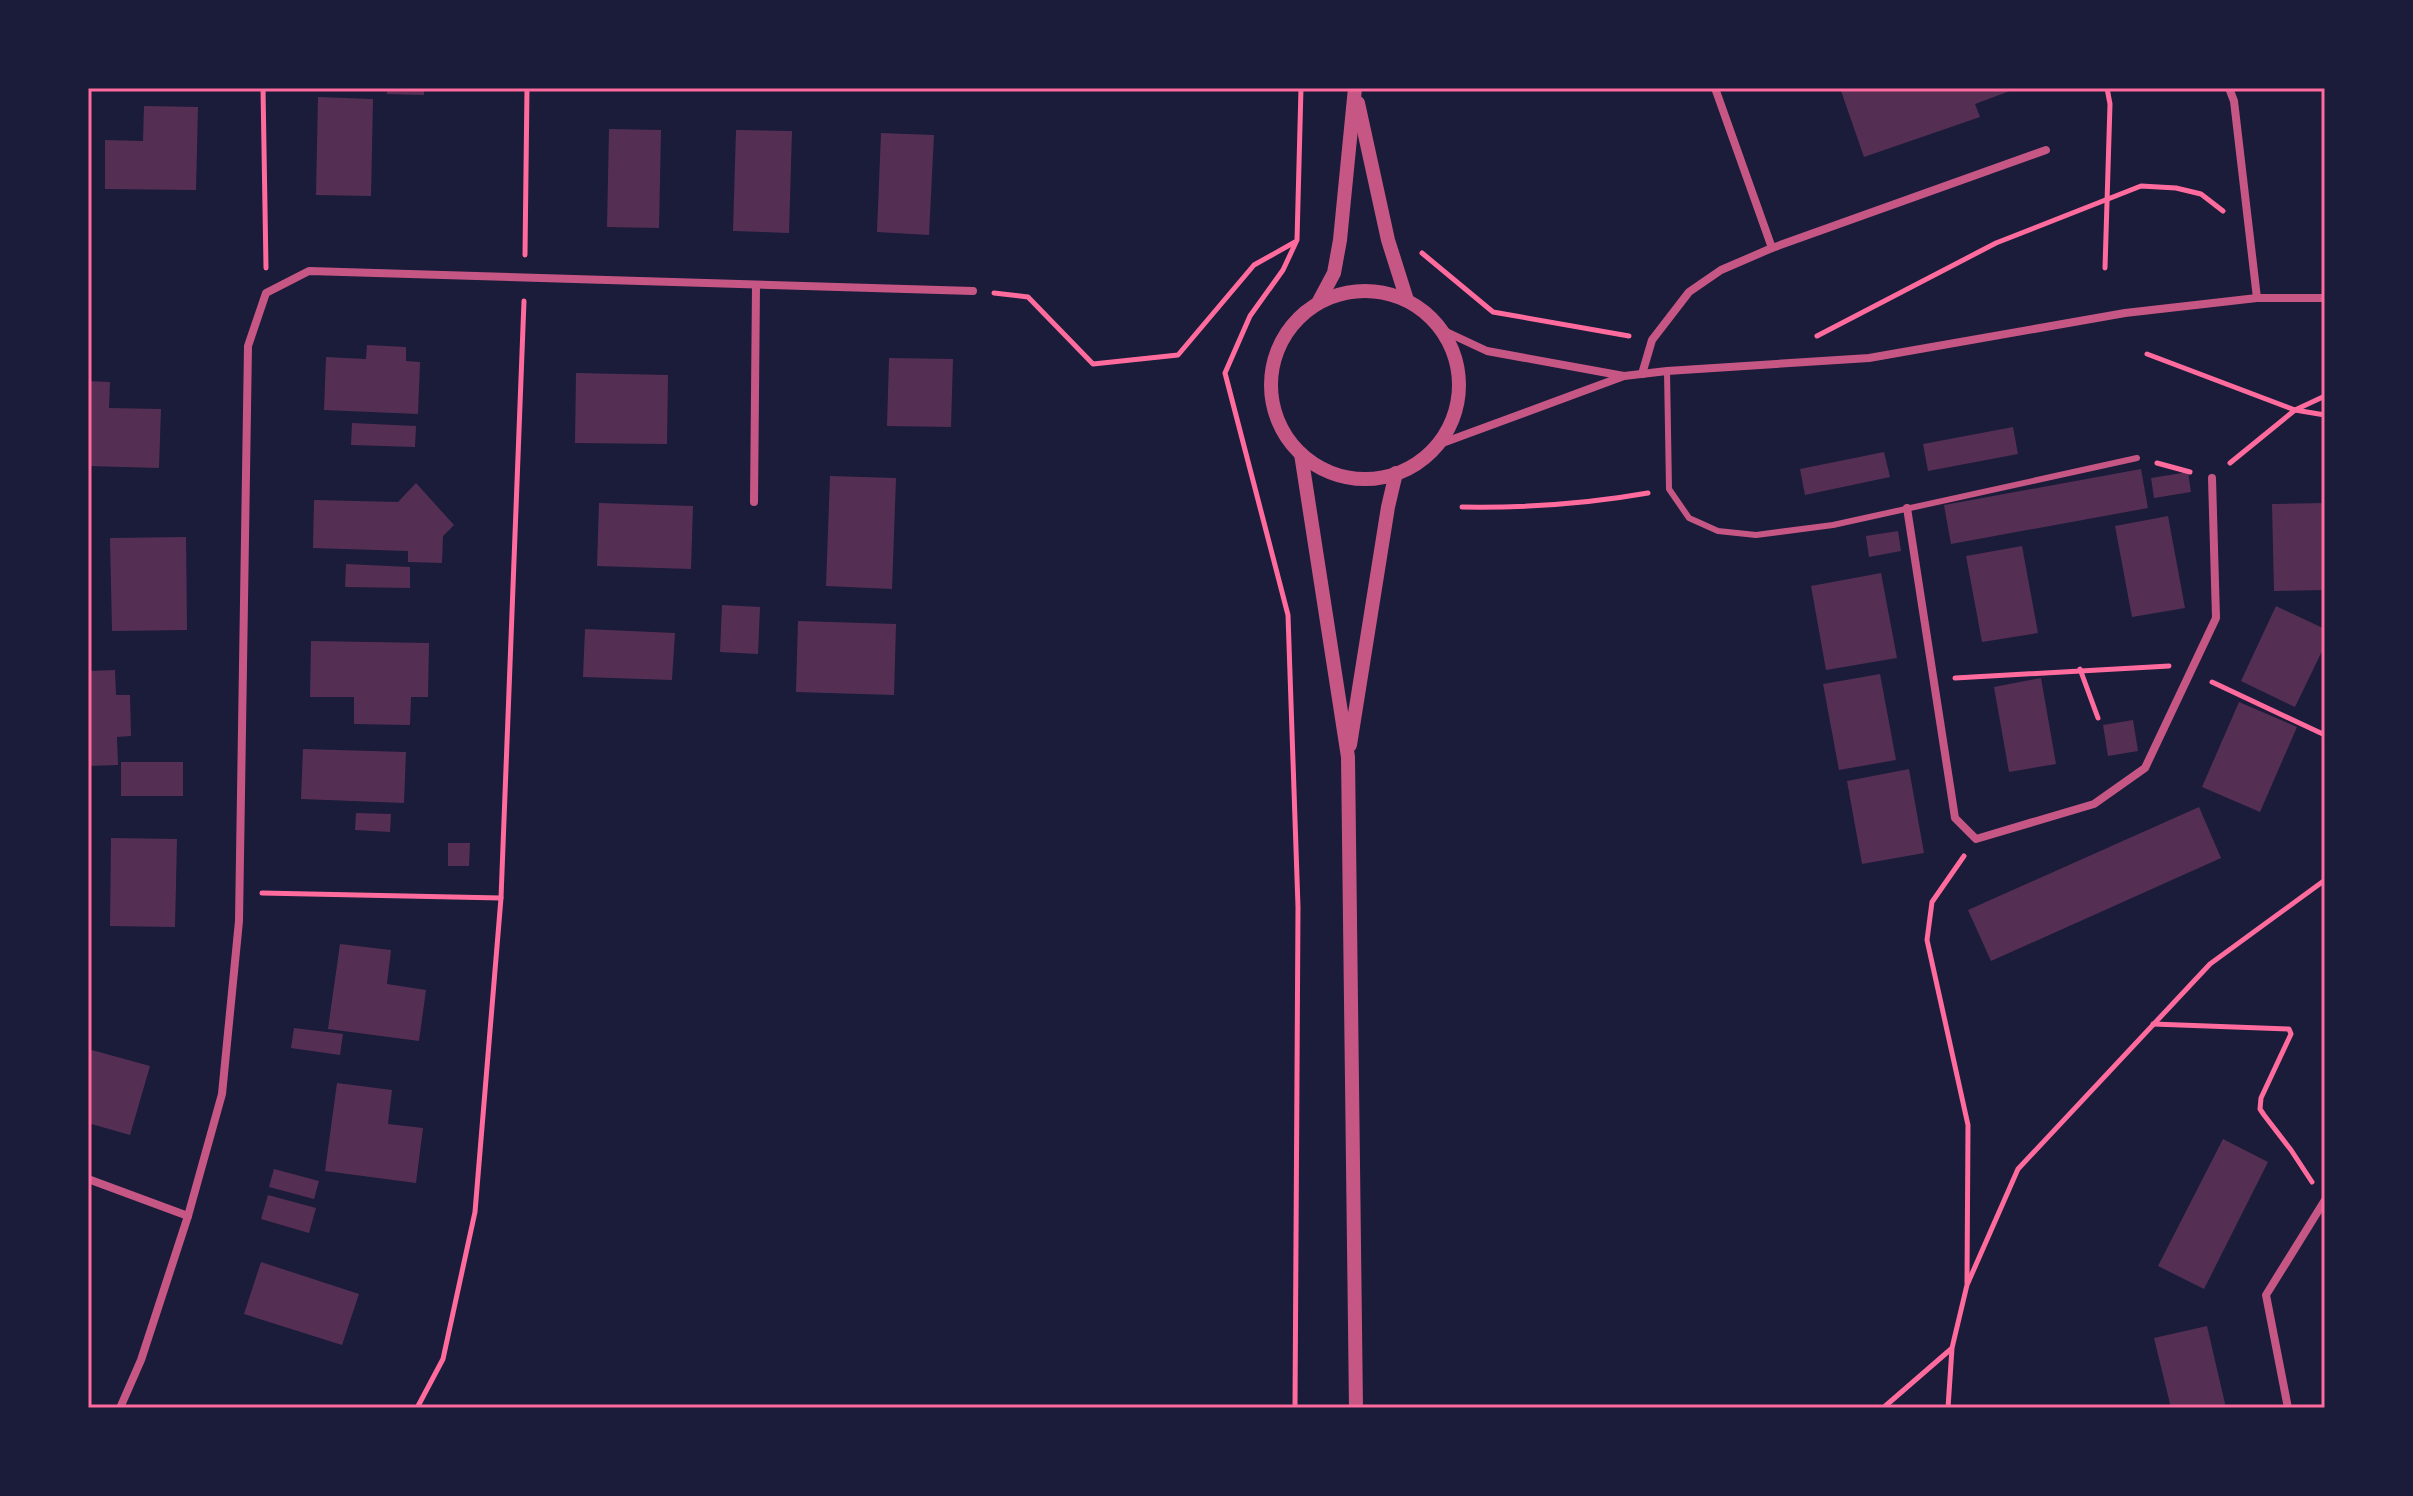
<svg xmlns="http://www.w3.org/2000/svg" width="2413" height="1496" font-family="'Source Sans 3',sans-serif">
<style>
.building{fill:#542f53}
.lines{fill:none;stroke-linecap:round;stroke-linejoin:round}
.path{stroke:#ff6b9d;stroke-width:5}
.service{stroke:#c65784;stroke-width:6}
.minor{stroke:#c65784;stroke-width:8}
.tertiary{stroke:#c65784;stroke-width:14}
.neatline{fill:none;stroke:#ff6b9d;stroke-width:3}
</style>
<rect width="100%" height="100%" fill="#1b1b3a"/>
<g class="building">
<path d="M387 88H424V95L387 94Z"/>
<path d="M1840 88H2018L1975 104 1980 117 1864 157Z"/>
<path d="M318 97 373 99 371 196 316 195Z"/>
<path d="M144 106 198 107 196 190 105 189V140L143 141Z"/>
<path d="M609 129 661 130 659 228 607 227Z"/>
<path d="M736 130 792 131 789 233 733 231Z"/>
<path d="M881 133 934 135 929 235 877 232Z"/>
<path d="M367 345 406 347V361L420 362 418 414 324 410 326 357 366 359Z"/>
<path d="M889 358 953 359 951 427 887 426Z"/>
<path d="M576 373 668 375 667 444 575 443Z"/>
<path d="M88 381 110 382 109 408 161 409 159 468 88 466Z"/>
<path d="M352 423 416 426 415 447 351 445Z"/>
<path d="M2013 427 2018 454 1928 471 1923 444Z"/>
<path d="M1884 452 1890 477 1805 495 1800 469Z"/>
<path d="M2141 469 2148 508 1951 544 1944 505Z"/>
<path d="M2188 472 2191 492 2154 498 2151 478Z"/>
<path d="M830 476 896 478 892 589 826 586Z"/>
<path d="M416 483 454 525 443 536 442 563 408 562V551L313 548 314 500 398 502Z"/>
<path d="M599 503 693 506 691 569 597 566Z"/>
<path d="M2325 503V590L2274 591 2272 504Z"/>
<path d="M2168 516 2185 608 2132 617 2115 526Z"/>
<path d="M1898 531 1901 551 1869 557 1866 536Z"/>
<path d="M186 537 187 630 112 631 110 538Z"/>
<path d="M2022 546 2038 633 1982 642 1966 556Z"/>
<path d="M346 564 410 567V588L345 587Z"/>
<path d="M1881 573 1897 658 1826 670 1811 586Z"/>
<path d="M722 605 760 607 758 654 720 652Z"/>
<path d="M2276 606 2325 629V645L2295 707 2241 681Z"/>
<path d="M798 621 896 624 894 695 796 692Z"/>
<path d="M585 629 675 633 672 680 583 677Z"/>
<path d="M311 641 429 643 428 697H411L410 725 354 724V697H310Z"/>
<path d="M115 670 116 695H130L131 736 117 737 118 765 88 766V671Z"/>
<path d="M1880 674 1896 760 1839 770 1823 684Z"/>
<path d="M2041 678 2056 764 2009 772 1994 687Z"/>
<path d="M2239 702 2297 727 2260 812 2202 787Z"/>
<path d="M2133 720 2138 751 2108 756 2103 725Z"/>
<path d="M303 749 406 752 404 803 301 799Z"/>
<rect x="121" y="762" width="62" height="34"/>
<path d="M1909 769 1924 853 1862 864 1847 781Z"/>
<path d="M2199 807 2221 858 1991 961 1968 910Z"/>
<path d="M356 813 391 814 390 832 355 830Z"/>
<path d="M111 838 177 839 175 927 110 926Z"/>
<path d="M448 843H470L469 866H448Z"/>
<path d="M340 944 391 950 387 984 426 990 419 1041 328 1029Z"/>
<path d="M294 1028 343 1034 340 1055 291 1048Z"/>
<path d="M88 1049 150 1066 130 1135 88 1123Z"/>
<path d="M337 1083 392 1090 388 1124 423 1128 416 1183 325 1171Z"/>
<path d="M2223 1139 2268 1162 2204 1289 2158 1266Z"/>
<path d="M274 1169 319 1181 314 1199 269 1187Z"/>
<path d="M268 1195 316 1208 309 1233 261 1219Z"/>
<path d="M261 1262 359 1294 342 1345 244 1314Z"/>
<path d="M2207 1326 2226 1408H2171L2154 1338Z"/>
</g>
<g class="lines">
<g class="path">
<path d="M263 88 266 268"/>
<path d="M1422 253 1493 312 1629 336"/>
<path d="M525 255 527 88"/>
<path d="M2105 268 2110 104 2107 88"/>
<path d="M994 293 1028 297 1093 364 1178 355 1254 265 1295 242"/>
<path d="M1817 336 1996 243 2141 186 2176 188 2201 194 2223 211"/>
<path d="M2147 354 2295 410 2325 415"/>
<path d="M2157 463 2190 472"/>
<path d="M2230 463 2295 410 2325 396"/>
<path d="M1462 507C1525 508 1586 504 1648 493"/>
<path d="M2080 669 2098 718"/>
<path d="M1955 678 2169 666"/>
<path d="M2212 682 2325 735"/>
<path d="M1964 856 1932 902 1927 940 1968 1125 1967 1283"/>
<path d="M262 893 501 898"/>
<path d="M2153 1024 2289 1029 2291 1034 2261 1098 2260 1109 2264 1115 2291 1150 2312 1182"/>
<path d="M417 1408 443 1359 475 1212 501 898 524 301"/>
<path d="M1295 1408 1298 907 1288 615 1225 373 1250 316 1283 270 1297 240 1301 88"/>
<path d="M1883 1408 1951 1349"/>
<path d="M1948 1408 1952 1348 1967 1285 2018 1169 2210 964 2325 880"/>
</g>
<path class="service" d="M1667 371 1669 489 1689 518 1718 531 1756 535 1833 525 2137 458"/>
<g class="minor">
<path d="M1715 88 1772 248"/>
<path d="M2229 88 2234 101 2257 298"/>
<path d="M1442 330 1487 351 1624 376"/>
<path d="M1642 374 1652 340 1689 292 1721 270 1772 248 2046 150"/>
<path d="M1437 445 1624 376 1667 371 1869 358 2125 313 2257 298H2325"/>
<path d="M754 502 756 285"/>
<path d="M1907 508 1955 818 1976 839 2094 804 2145 768 2216 618 2212 478"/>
<path d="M88 1179 188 1216"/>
<path d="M120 1408 141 1360 188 1216 222 1094 239 921 248 346 266 293 309 271 973 291"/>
<path d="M2288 1408 2266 1295 2325 1200"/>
</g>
<g class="tertiary">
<path d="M1358 103 1388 240 1407 300"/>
<circle cx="1365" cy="385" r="94"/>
<path d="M1318 303 1334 273 1340 240 1355 88"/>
<path d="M1301 454 1348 757 1356 1408"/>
<path d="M1350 745 1388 507 1396 473"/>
</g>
</g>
<rect width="2413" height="1496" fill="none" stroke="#1b1b3a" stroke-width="180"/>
<rect x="90" y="90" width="2233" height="1316" class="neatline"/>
</svg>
